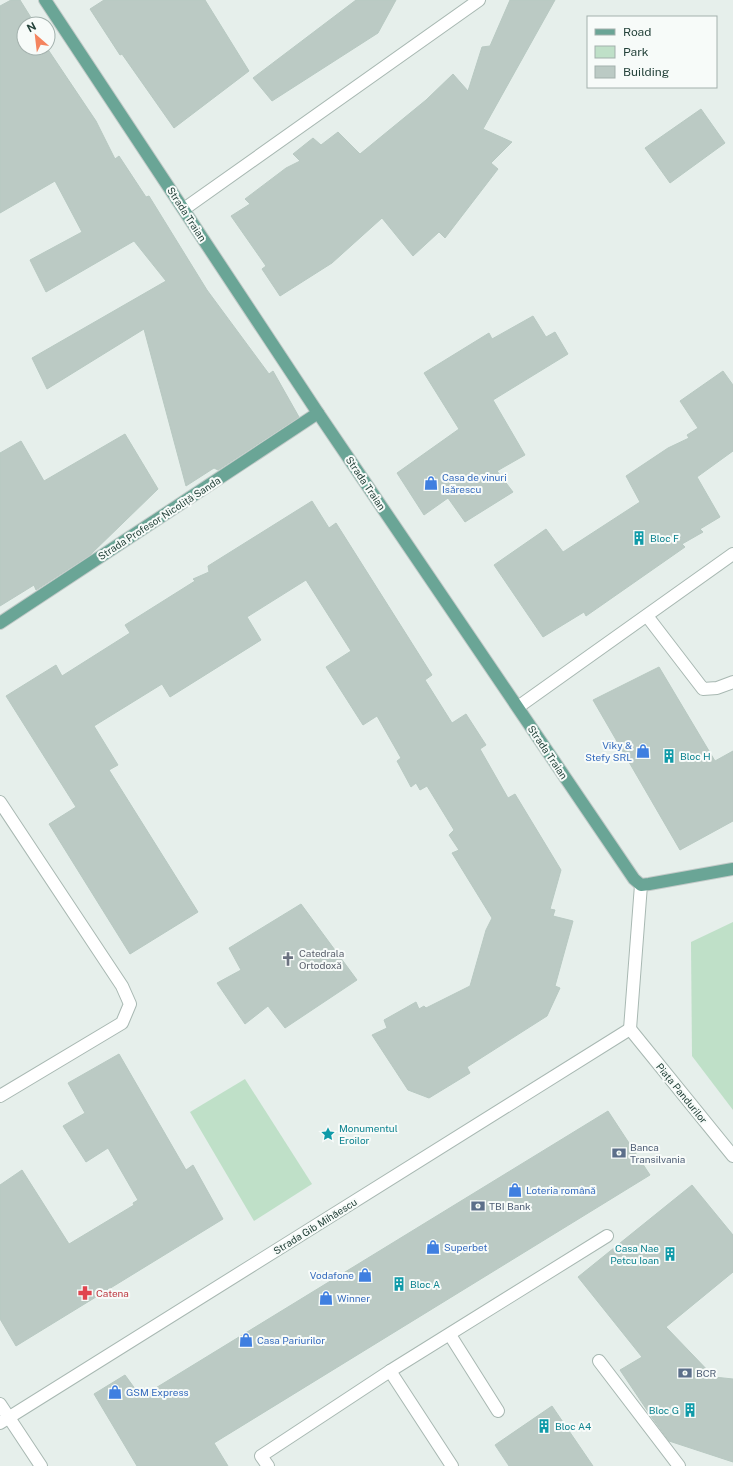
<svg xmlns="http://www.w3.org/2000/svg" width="733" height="1466" font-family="'Public Sans',sans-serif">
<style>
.green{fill:#bfe0c8}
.building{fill:#bbcac4;stroke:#b8c9c2}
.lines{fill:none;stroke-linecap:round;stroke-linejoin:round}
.lane-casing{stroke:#a8b8b2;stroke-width:14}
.street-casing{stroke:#a8b8b2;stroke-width:14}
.primary-casing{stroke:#c2cac8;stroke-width:14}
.lane{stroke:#fff;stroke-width:12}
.street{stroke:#fff;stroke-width:12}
.primary{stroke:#6aa596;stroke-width:12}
.labels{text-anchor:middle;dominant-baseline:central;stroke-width:4;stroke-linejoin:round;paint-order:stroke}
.street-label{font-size:10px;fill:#24423a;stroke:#f7fbf9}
.shop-label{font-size:10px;fill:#366cbe;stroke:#f7fbf9;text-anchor:start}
.culture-label{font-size:10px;fill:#0d838f;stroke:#f7fbf9;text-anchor:start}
.worship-label{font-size:10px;fill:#5b616d;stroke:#f7fbf9;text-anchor:start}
.service-label{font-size:10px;fill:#4e5e75;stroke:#f7fbf9;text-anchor:start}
.health-label{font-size:10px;fill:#be3a42;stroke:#f7fbf9;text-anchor:start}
</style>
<rect width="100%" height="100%" fill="#e6efeb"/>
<g class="green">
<path d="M733 922V1110L692 1056 691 942Z"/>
<path d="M245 1079 312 1184 254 1221 190 1112Z"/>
</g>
<g class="building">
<path d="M11 0H20L35 24H24V48H47L96 121 115 159 119 156 146 197 149 196 207 290 269 374 273 371 299 417 218 470 214 468 186 486 144 329 47 389 32 358 166 281 134 241 46 292 30 260 82 232 55 181 0 213V6Z"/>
<path d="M104 0H205L249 71 174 128 122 54 120 55 90 9Z"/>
<path d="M356 0H396L378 33 272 101 253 78Z"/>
<path d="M510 0H555L483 129 512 142 491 163 498 169 445 238 439 232 413 256 382 218 332 263 280 296 262 269 266 266 231 216 250 204 245 199 286 168 300 161 293 154 313 138 321 145 338 132 360 154 426 100 453 74 468 91 482 47 490 46Z"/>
<path d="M701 109 725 143 670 183 645 148Z"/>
<path d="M533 316 546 337 555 332 568 354 493 400 525 455 497 471 513 492 465 522 448 498 424 515 397 473 459 429 424 373 489 333 492 339Z"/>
<path d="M723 371 733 385V451L697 477 720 517 700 529 703 532 682 544 685 547 599 607 586 616 584 612 543 637 494 565 546 529 563 552 640 502 626 476 668 448 689 438 687 435 698 428 680 401Z"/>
<path d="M125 434 158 489 90 555 36 590 34 585 0 606V453L21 441 44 481Z"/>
<path d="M312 501 329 528 336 523 432 675 425 680 452 723 466 714 486 745 480 749 508 798 515 794 561 870 550 909 555 910 553 916 573 921 555 986 560 988 547 1016 467 1067 470 1073 429 1098 408 1090 372 1035 387 1028 384 1020 416 1002 419 1009 424 1006 426 1008 470 986 486 930 492 918 452 853 459 850 449 835 454 830 427 786 420 790 416 783 411 787 397 761 401 758 377 716 363 725 326 667 351 651 306 580 247 617 261 640 170 697 162 684 94 726 118 765 109 770 198 912 130 954 49 824 76 807 6 696 56 665 62 676 130 633 125 625 195 581 193 579 209 572 208 566Z"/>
<path d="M659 667 715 761 733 751V821L680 850 593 700Z"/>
<path d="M301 904 357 980 285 1028 268 1006 245 1024 217 983 241 970 229 948Z"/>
<path d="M119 1054 186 1170 193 1165 223 1219 16 1346 0 1319V1185L22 1170 69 1244 134 1205 133 1203 138 1200 108 1148 86 1162 63 1126 85 1113 68 1083Z"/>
<path d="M608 1111 650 1175 214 1443 228 1466H137L94 1394 125 1375 141 1397Z"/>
<path d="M692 1185 733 1235V1272L666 1327 714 1377 733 1379V1462L669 1441 653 1419 620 1370 642 1357 578 1277Z"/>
<path d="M552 1406 593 1466H509L495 1445Z"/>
</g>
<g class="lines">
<defs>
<g id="lane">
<path d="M647 616 703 689 717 688 733 682"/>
<path d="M518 707 733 554"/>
<path d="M0 802 122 986 130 1004 122 1023 0 1096"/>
<path d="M450 1335 498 1411"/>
<path d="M390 1371 452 1466"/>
<path d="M268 1466 261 1456 390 1371 607 1236"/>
</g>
<g id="street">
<path d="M184 209 479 0"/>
<path d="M630 1029 733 1156"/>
<path d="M630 1029 641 885"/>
<path d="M599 1361 679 1466"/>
<path d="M0 1404 41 1466"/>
<path d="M0 1423 630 1029"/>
</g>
<g id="primary">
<path d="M45 0 318 413 634 879 641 885 649 884 733 869"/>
<path d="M0 623 318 413"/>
</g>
</defs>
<use href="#lane" class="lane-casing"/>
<use href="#street" class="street-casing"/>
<use href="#primary" class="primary-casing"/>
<use href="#lane" class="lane"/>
<use href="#street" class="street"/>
<use href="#primary" class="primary"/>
</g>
<defs>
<symbol id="shop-bare" viewBox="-9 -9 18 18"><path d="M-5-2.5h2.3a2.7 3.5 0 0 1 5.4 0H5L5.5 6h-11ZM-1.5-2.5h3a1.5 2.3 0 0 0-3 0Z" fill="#3f7fe0" stroke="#f7fbf9" stroke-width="2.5" paint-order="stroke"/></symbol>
<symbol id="building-bare" viewBox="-9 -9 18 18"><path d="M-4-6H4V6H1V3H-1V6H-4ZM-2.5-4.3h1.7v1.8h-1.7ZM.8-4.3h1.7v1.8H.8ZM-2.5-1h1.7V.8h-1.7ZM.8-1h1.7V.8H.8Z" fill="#0f9aa8" stroke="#f7fbf9" stroke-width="2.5" paint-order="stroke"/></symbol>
<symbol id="church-bare" viewBox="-9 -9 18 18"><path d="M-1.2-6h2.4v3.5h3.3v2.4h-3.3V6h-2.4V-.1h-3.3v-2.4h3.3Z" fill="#6b7280" stroke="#f7fbf9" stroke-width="2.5" paint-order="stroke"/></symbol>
<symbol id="sight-bare" viewBox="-9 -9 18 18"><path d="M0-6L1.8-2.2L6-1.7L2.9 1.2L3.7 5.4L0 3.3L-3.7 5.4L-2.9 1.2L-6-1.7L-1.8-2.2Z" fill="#0f9aa8" stroke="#f7fbf9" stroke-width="2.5" paint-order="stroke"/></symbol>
<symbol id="bank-bare" viewBox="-9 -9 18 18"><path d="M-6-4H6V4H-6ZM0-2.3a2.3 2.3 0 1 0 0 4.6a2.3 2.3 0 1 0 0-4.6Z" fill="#5c6f8a" stroke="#f7fbf9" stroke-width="2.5" paint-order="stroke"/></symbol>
<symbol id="pharmacy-bare" viewBox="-9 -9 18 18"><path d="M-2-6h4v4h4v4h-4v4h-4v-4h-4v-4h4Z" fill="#e0444e" stroke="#f7fbf9" stroke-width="2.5" paint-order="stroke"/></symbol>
</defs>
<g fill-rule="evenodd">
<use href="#shop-bare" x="421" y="473" width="20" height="20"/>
<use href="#building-bare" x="629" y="528" width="20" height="20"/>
<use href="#shop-bare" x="633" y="741" width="20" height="20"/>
<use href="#building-bare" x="659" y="746" width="20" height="20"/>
<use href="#church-bare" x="278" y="949" width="20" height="20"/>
<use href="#sight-bare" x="318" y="1124" width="20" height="20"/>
<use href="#bank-bare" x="609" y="1143" width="20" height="20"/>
<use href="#shop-bare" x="505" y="1180" width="20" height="20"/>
<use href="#bank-bare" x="468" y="1196" width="20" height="20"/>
<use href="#shop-bare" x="423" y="1237" width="20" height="20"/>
<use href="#building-bare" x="660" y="1244" width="20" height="20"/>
<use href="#shop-bare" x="355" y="1265" width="20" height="20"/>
<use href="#building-bare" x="389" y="1274" width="20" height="20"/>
<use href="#pharmacy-bare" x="75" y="1283" width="20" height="20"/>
<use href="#shop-bare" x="316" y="1288" width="20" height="20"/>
<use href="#shop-bare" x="236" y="1330" width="20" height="20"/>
<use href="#bank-bare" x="675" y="1363" width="20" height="20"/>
<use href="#shop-bare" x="105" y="1382" width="20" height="20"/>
<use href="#building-bare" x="680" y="1400" width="20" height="20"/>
<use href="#building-bare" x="534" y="1416" width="20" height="20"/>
</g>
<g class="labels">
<g class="street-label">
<text transform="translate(187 214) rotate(57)">Strada Traian</text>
<text transform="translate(366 483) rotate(56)">Strada Traian</text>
<text transform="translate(159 518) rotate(-33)">Strada Profesor Nicoliță Sanda</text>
<text transform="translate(548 752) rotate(56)">Strada Traian</text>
<text transform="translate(682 1093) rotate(51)">Piața Pandurilor</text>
<text transform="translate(315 1226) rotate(-32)">Strada Gib Mihăescu</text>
</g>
<g class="shop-label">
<text x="442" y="477">Casa de vinuri<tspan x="442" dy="12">Isărescu</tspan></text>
<text x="632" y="745" text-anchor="end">Viky &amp;<tspan x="632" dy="12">Stefy SRL</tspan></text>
<text x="526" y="1190">Loteria română</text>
<text x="444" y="1247">Superbet</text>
<text x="354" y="1275" text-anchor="end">Vodafone</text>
<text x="337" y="1298">Winner</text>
<text x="257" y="1340">Casa Pariurilor</text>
<text x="126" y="1392">GSM Express</text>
</g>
<g class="culture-label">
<text x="650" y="538">Bloc F</text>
<text x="680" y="756">Bloc H</text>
<text x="339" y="1128">Monumentul<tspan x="339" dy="12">Eroilor</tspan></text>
<text x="659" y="1248" text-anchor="end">Casa Nae<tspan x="659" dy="12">Petcu Ioan</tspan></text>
<text x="410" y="1284">Bloc A</text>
<text x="679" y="1410" text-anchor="end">Bloc G</text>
<text x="555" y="1426">Bloc A4</text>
</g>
<g class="worship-label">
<text x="299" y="953">Catedrala<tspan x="299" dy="12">Ortodoxă</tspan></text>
</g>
<g class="service-label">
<text x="630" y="1147">Banca<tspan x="630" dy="12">Transilvania</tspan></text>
<text x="489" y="1206">TBI Bank</text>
<text x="696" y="1373">BCR</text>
</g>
<g class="health-label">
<text x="96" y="1293">Catena</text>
</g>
</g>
<rect x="587" y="16" width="130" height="72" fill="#f7fbf9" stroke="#a3b1ad"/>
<rect x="595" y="29" width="20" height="6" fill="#6aa596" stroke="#a3b1ad"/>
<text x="623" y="36" font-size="12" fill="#24423a">Road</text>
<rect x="595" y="46" width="20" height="12" fill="#bfe0c8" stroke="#a3b1ad"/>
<text x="623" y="56" font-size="12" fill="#24423a">Park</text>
<rect x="595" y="66" width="20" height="12" fill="#bbcac4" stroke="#a3b1ad"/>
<text x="623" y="76" font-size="12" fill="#24423a">Building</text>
<g transform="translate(36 36) rotate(332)"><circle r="19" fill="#f7fbf9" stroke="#a3b1ad"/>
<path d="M0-3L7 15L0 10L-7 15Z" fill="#f4845f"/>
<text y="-6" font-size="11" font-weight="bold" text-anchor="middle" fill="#24423a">N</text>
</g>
</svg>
